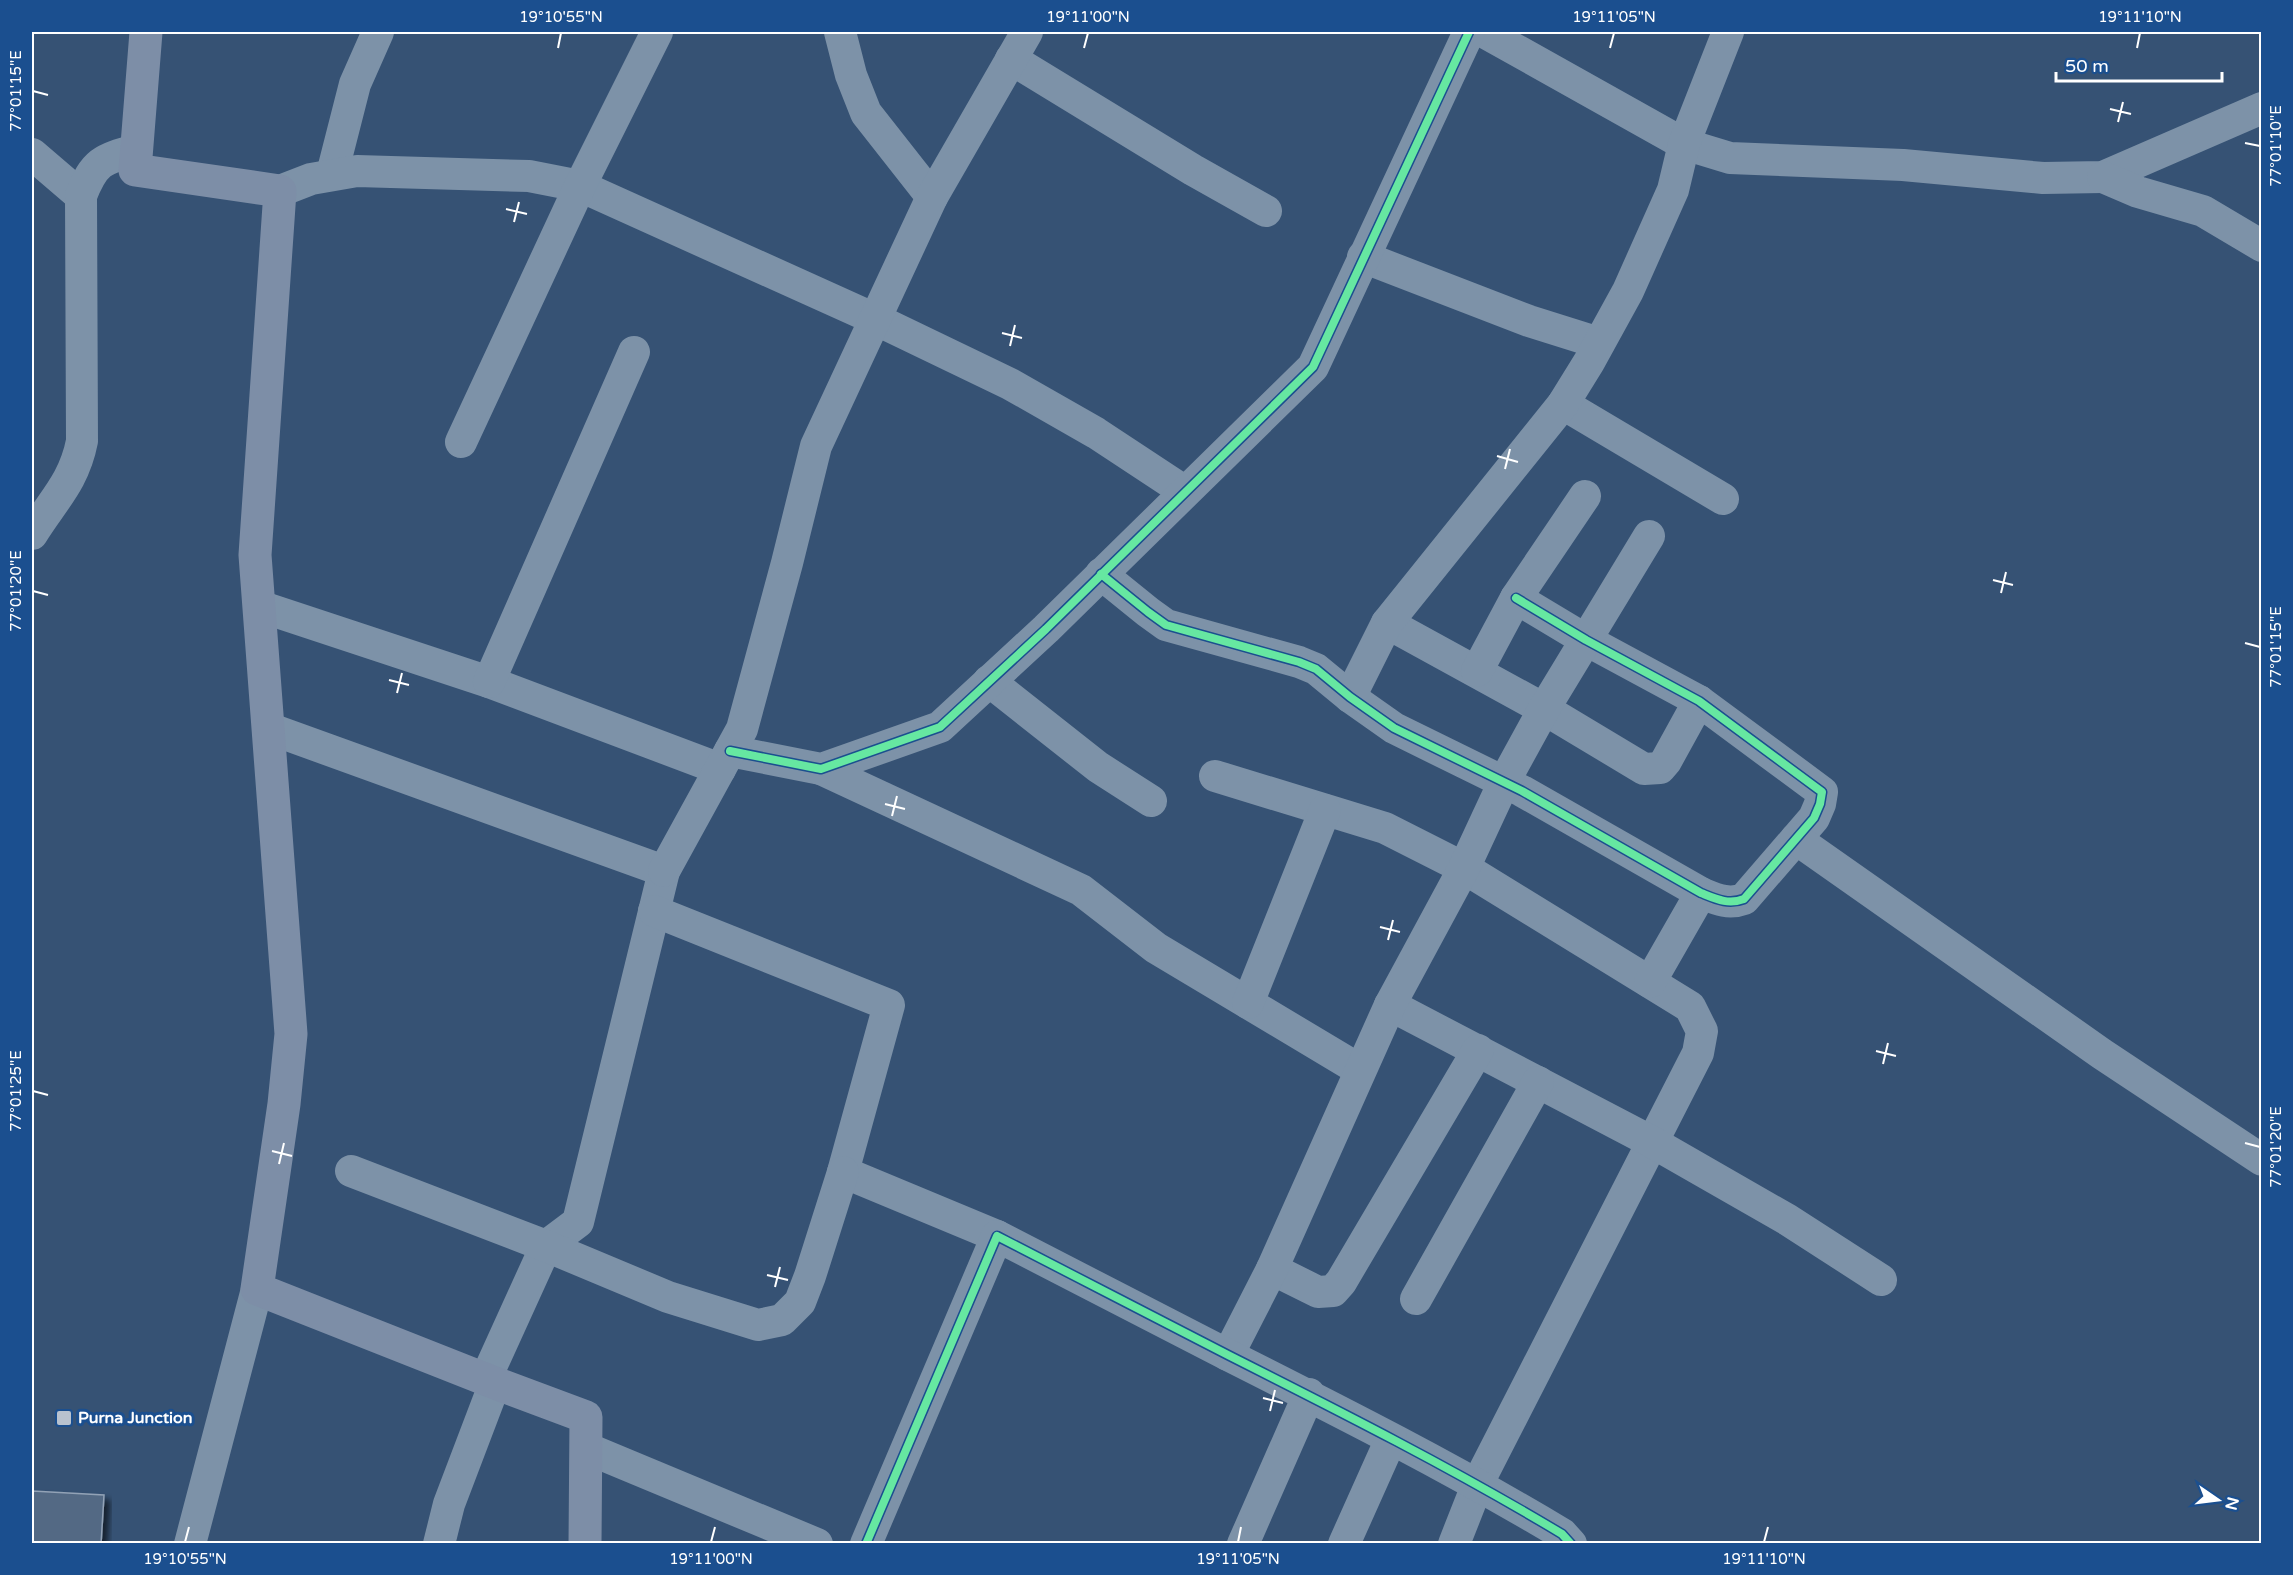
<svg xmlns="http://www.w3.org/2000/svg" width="2293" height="1575" font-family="'Varela Round',sans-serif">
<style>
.building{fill:#526984;stroke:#92a2b6;stroke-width:1.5;filter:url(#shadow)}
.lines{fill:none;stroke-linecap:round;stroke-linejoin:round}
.minor{stroke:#7d92a8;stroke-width:32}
.major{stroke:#7d8ea7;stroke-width:33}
.cycleway-casing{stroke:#1b4f8f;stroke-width:11}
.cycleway{stroke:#66e7a1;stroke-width:8}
.ticks{fill:none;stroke:#fff;stroke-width:2}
.poi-dot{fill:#b9c2ce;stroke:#1b4f8f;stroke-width:2}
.labels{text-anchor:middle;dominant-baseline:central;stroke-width:6;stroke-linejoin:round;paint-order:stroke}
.poi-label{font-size:16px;font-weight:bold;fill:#fff;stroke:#1b4f8f;text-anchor:start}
.neatline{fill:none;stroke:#fff;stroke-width:2}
.ticks-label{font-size:15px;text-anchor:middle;fill:#fff}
</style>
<defs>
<filter id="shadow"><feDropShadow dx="5.5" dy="5.5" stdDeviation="3" flood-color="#0009"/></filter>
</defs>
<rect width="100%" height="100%" fill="#365274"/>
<path class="building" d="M32 1491 104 1495 101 1544H32Z"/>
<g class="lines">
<g class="minor">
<path d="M840 32 851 75 866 113 932 197"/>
<path d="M1484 32 1684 144 1730 158 1903 165 2043 178 2103 177 2262 108"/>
<path d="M1011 59 1193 170 1266 211"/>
<path d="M32 154 81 196"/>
<path d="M332 174 355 84 378 32"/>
<path d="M2103 177 2138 192 2203 211 2262 246"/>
<path d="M280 191 311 179 357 171 529 176 580 186 875 319 1010 384 1096 433 1184 491"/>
<path d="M1363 257 1529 321 1599 343"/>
<path d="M1563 404 1723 499"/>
<path d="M461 442 580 186 657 32"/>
<path d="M32 534C53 500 74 482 82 441L81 196C94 162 102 159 136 150"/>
<path d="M1101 574 1148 612 1166 625 1299 662 1316 669 1350 697 1394 728 1522 791 1701 893C1716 899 1728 905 1744 899L1814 818 1820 804 1822 792 1699 701 1586 640 1516 598"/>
<path d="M259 606 489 682 720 769"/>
<path d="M1387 623 1544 709 1644 769 1660 768 1666 761 1699 701"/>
<path d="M1477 671 1516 598 1585 496"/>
<path d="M989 681 1098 767 1151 801"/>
<path d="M489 682 634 352"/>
<path d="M1350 697 1387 623 1563 404 1589 362 1628 291 1673 190 1684 144 1728 32"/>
<path d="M268 728 664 871 578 1222 546 1246 486 1378"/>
<path d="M730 751 821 769 940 727 1046 629 1313 367 1469 32"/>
<path d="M821 769 1081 890 1156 948 1360 1070"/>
<path d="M1215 776 1385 828 1464 868 1690 1007 1702 1031 1698 1053 1478 1483 1454 1544"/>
<path d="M1796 839 2102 1054 2262 1160"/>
<path d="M664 871 742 729 787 563 816 446 932 197 1027 32"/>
<path d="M654 911 889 1005 843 1172 997 1236"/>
<path d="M1650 982 1701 893"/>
<path d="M1248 1003 1325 810"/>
<path d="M1390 1005 1652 1142 1788 1220 1881 1280"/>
<path d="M351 1171 546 1246 668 1297 758 1325 782 1320 800 1302 810 1276 843 1172"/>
<path d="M1272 1269 1318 1292 1333 1291 1341 1282 1478 1050"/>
<path d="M1416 1299 1538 1082"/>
<path d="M1228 1355 1272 1269 1390 1005 1464 868 1504 782 1544 709 1649 536"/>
<path d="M586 1448 817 1544"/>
<path d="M190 1544 257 1289"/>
<path d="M439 1544 449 1504 495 1383"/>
<path d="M866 1544 997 1236C1074 1275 1151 1316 1228 1355 1341 1412 1454 1469 1562 1534L1571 1544"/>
<path d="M1243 1544 1309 1394"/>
<path d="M1344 1544 1391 1439"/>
</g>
<path class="major" d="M146 32 135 170 280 191 255 555 291 1034 284 1104 257 1289 495 1383 586 1417 585 1544"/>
<defs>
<g id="cycleway">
<path d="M1101 574 1148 612 1166 625 1299 662 1316 669 1350 697 1394 728 1522 791 1701 893C1716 899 1728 905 1744 899L1814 818 1820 804 1822 792 1699 701 1586 640 1516 598"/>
<path d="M730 751 821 769 940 727 1046 629 1313 367 1469 32"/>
<path d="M866 1544 997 1236C1074 1275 1151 1316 1228 1355 1341 1412 1454 1469 1562 1534L1571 1544"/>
</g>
</defs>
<use href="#cycleway" class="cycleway-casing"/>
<use href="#cycleway" class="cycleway"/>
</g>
<path class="ticks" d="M558 48 561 33M1084 48 1088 33M1610 48 1614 33M2137 48 2140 33M33 91 48 95M2110 109 2131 114M2118 122 2123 102M2245 143 2260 146M506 209 527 214M514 222 519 202M1002 333 1022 338M1010 346 1015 325M1497 456 1518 462M1505 469 1510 449M1993 580 2013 585M33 591 48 595M2001 593 2006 572M2245 643 2260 647M389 680 409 685M397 693 402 673M885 804 905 809M892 816 897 796M1380 927 1400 932M1388 940 1393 920M1876 1051 1896 1056M1883 1064 1888 1043M33 1091 48 1095M2245 1143 2260 1147M272 1151 292 1156M279 1164 284 1143M767 1275 788 1280M775 1287 780 1267M1263 1398 1283 1403M1270 1411 1275 1390M185 1542 189 1527M711 1542 715 1527M1238 1542 1241 1527M1764 1542 1768 1527"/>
<rect class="poi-dot" x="56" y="1410" width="16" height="16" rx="3"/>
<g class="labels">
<g class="poi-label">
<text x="78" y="1418">Purna Junction</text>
</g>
</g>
<rect width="2293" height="1575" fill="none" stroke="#1b4f8f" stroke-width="66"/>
<g transform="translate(2218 1500) rotate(104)" stroke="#1b4f8f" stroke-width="4.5" paint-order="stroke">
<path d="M0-4.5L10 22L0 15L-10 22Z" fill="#ffffff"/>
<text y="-9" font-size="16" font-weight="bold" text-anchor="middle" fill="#ffffff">N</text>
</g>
<path d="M2056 72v9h166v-9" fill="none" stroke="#ffffff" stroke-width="3"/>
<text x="2065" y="72" font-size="18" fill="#ffffff" stroke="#1b4f8f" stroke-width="4.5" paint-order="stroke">50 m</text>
<rect x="33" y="33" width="2227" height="1509" class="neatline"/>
<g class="ticks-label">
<text x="561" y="22">19°10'55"N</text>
<text x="1088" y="22">19°11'00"N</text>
<text x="1614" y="22">19°11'05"N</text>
<text x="2140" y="22">19°11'10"N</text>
<text transform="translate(16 91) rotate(-90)" y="5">77°01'15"E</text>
<text transform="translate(2276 146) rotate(-90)" y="5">77°01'10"E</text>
<text transform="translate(16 591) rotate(-90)" y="5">77°01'20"E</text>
<text transform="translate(2276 647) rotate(-90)" y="5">77°01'15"E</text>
<text transform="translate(16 1091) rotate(-90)" y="5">77°01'25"E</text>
<text transform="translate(2276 1147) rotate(-90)" y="5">77°01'20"E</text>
<text x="185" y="1564">19°10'55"N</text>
<text x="711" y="1564">19°11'00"N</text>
<text x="1238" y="1564">19°11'05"N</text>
<text x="1764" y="1564">19°11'10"N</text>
</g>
</svg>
